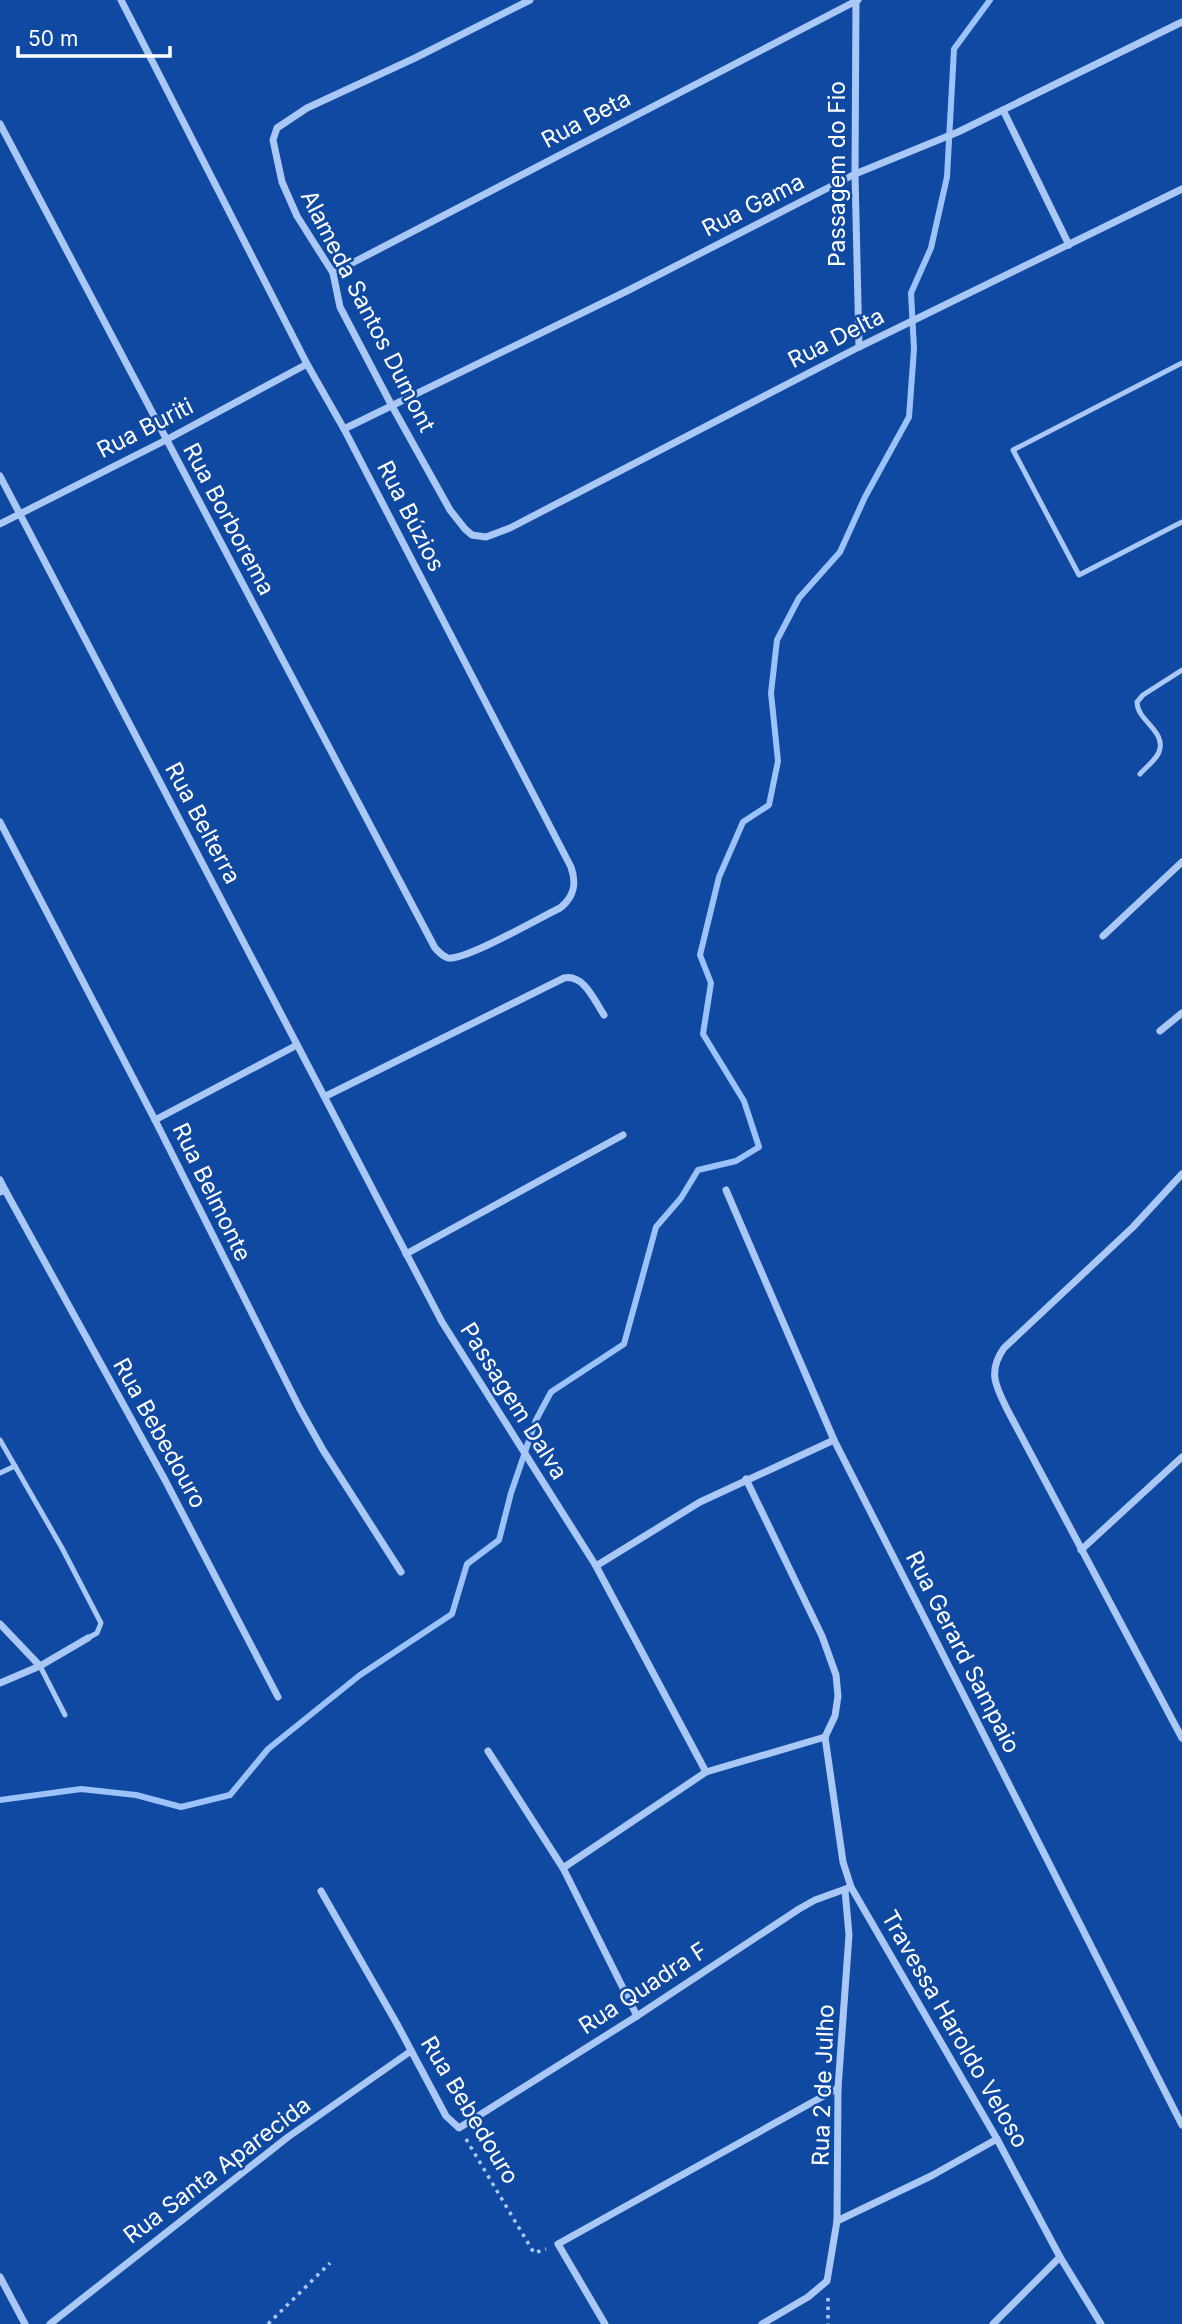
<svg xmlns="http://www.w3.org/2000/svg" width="1182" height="2324" font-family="Inter,sans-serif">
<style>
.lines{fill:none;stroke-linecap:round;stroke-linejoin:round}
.stream{stroke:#9bc2f9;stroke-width:6}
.path{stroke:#a9c8f6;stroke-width:3.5;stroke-dasharray:3.5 5;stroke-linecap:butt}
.lane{stroke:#a9c8f6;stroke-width:5}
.street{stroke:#a9c8f6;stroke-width:7}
.labels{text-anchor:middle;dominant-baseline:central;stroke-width:5;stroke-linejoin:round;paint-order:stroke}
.street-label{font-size:23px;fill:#fff;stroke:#1049a2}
</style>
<rect width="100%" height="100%" fill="#1049a2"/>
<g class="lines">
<path class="stream" d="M0 1800 81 1789 136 1795 181 1807 230 1795 268 1749 360 1675 452 1614 467 1564 499 1540 511 1493 536 1420 551 1392 624 1344 656 1227 681 1198 698 1170 736 1161 759 1147 744 1101 703 1034 711 983 700 955 719 877 743 822 769 805 778 761 771 693 777 640 799 598 840 552 865 497 909 417 914 349 911 293 931 248 947 177 954 49 990 0"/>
<g class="path">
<path d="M466 2139 534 2253 546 2249"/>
<path d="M828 2298V2324"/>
<path d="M268 2324 330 2263"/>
</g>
<g class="lane">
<path d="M1182 363 1013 450 1079 575 1182 522"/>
<path d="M1140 774C1146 767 1156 760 1159 752 1167 731 1137 721 1137 702L1143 695 1182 670"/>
<path d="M0 1440 62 1548 101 1623 97 1633 88 1638"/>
<path d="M0 1473 15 1466"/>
<path d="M40 1666 65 1715"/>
</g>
<g class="street">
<path d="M530 0 415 58 307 108 277 128 273 140 282 182 297 216 333 273 340 307 392 406 450 510 465 529 472 535 486 537 510 528 859 347 1182 189"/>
<path d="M856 0 855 174 859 347"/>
<path d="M1003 110 1069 245"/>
<path d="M0 124 435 948C439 952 442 956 448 958 465 961 541 917 560 908 574 897 577 884 571 867L344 429 307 364 121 0"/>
<path d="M333 273 858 0"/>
<path d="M344 429 627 291 855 174 958 132 1182 22"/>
<path d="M0 476 442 1322 596 1566 706 1772"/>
<path d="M0 524 166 440 307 364"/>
<path d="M0 822 155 1120 300 1409 323 1450 401 1572"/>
<path d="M1103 936 1182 862"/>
<path d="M1160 1031 1182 1013"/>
<path d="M326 1096 564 978C584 974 594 1000 604 1015"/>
<path d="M155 1120 297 1045"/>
<path d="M1182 1174 1133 1227 1004 1348C987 1372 996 1387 1008 1411L1182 1738"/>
<path d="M0 1180 5 1190 0 1192"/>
<path d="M5 1190 165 1480 278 1697"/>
<path d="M726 1190 834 1440 1182 2125"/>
<path d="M406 1254 623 1135"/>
<path d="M746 1479 822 1636 836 1675 838 1696 835 1716 825 1737"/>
<path d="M1081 1550 1182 1457"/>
<path d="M596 1566 700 1502 834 1440"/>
<path d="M0 1624 40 1666"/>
<path d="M0 1683 40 1666 88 1638"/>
<path d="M825 1737 843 1862 851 1887 997 2139 1060 2257 1101 2324"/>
<path d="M488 1751 563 1868 637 2016"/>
<path d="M563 1868 706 1772 825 1737"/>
<path d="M321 1891 397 2024 446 2116 459 2128 637 2016 799 1909 815 1900 851 1887"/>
<path d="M837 2221 931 2176 997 2139"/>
<path d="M0 2277 25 2324"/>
<path d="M50 2324 288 2137 411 2051"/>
<path d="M605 2324 558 2244 838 2088"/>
<path d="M762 2324 808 2297 827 2281 837 2221 838 2088 849 1935 845 1890"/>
<path d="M993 2324 1060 2257"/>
</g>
</g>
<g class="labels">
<g class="street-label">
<text transform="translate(586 119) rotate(-28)">Rua Beta</text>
<text transform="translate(837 174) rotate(-90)">Passagem do Fio</text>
<text transform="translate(753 205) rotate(-27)">Rua Gama</text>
<text transform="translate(368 311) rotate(63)">Alameda Santos Dumont</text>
<text transform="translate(836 338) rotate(-27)">Rua Delta</text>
<text transform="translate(145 428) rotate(-27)">Rua Buriti</text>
<text transform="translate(411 516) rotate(63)">Rua Búzios</text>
<text transform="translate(229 519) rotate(62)">Rua Borborema</text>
<text transform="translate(203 823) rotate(62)">Rua Belterra</text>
<text transform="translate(212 1192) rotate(64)">Rua Belmonte</text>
<text transform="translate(514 1401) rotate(58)">Passagem Dalva</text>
<text transform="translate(160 1433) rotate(61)">Rua Bebedouro</text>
<text transform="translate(963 1652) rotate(63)">Rua Gerard Sampaio</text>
<text transform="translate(643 1988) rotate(-33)">Rua Quadra F</text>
<text transform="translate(955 2029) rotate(60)">Travessa Haroldo Veloso</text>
<text transform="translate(823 2085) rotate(-88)">Rua 2 de Julho</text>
<text transform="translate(470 2110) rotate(59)">Rua Bebedouro</text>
<text transform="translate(217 2170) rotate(-37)">Rua Santa Aparecida</text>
</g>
</g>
<path d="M18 46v10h152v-10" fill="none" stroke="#ffffff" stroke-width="3.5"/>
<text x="28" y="46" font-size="21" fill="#ffffff" stroke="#1049a2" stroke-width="5" paint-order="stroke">50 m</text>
</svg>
